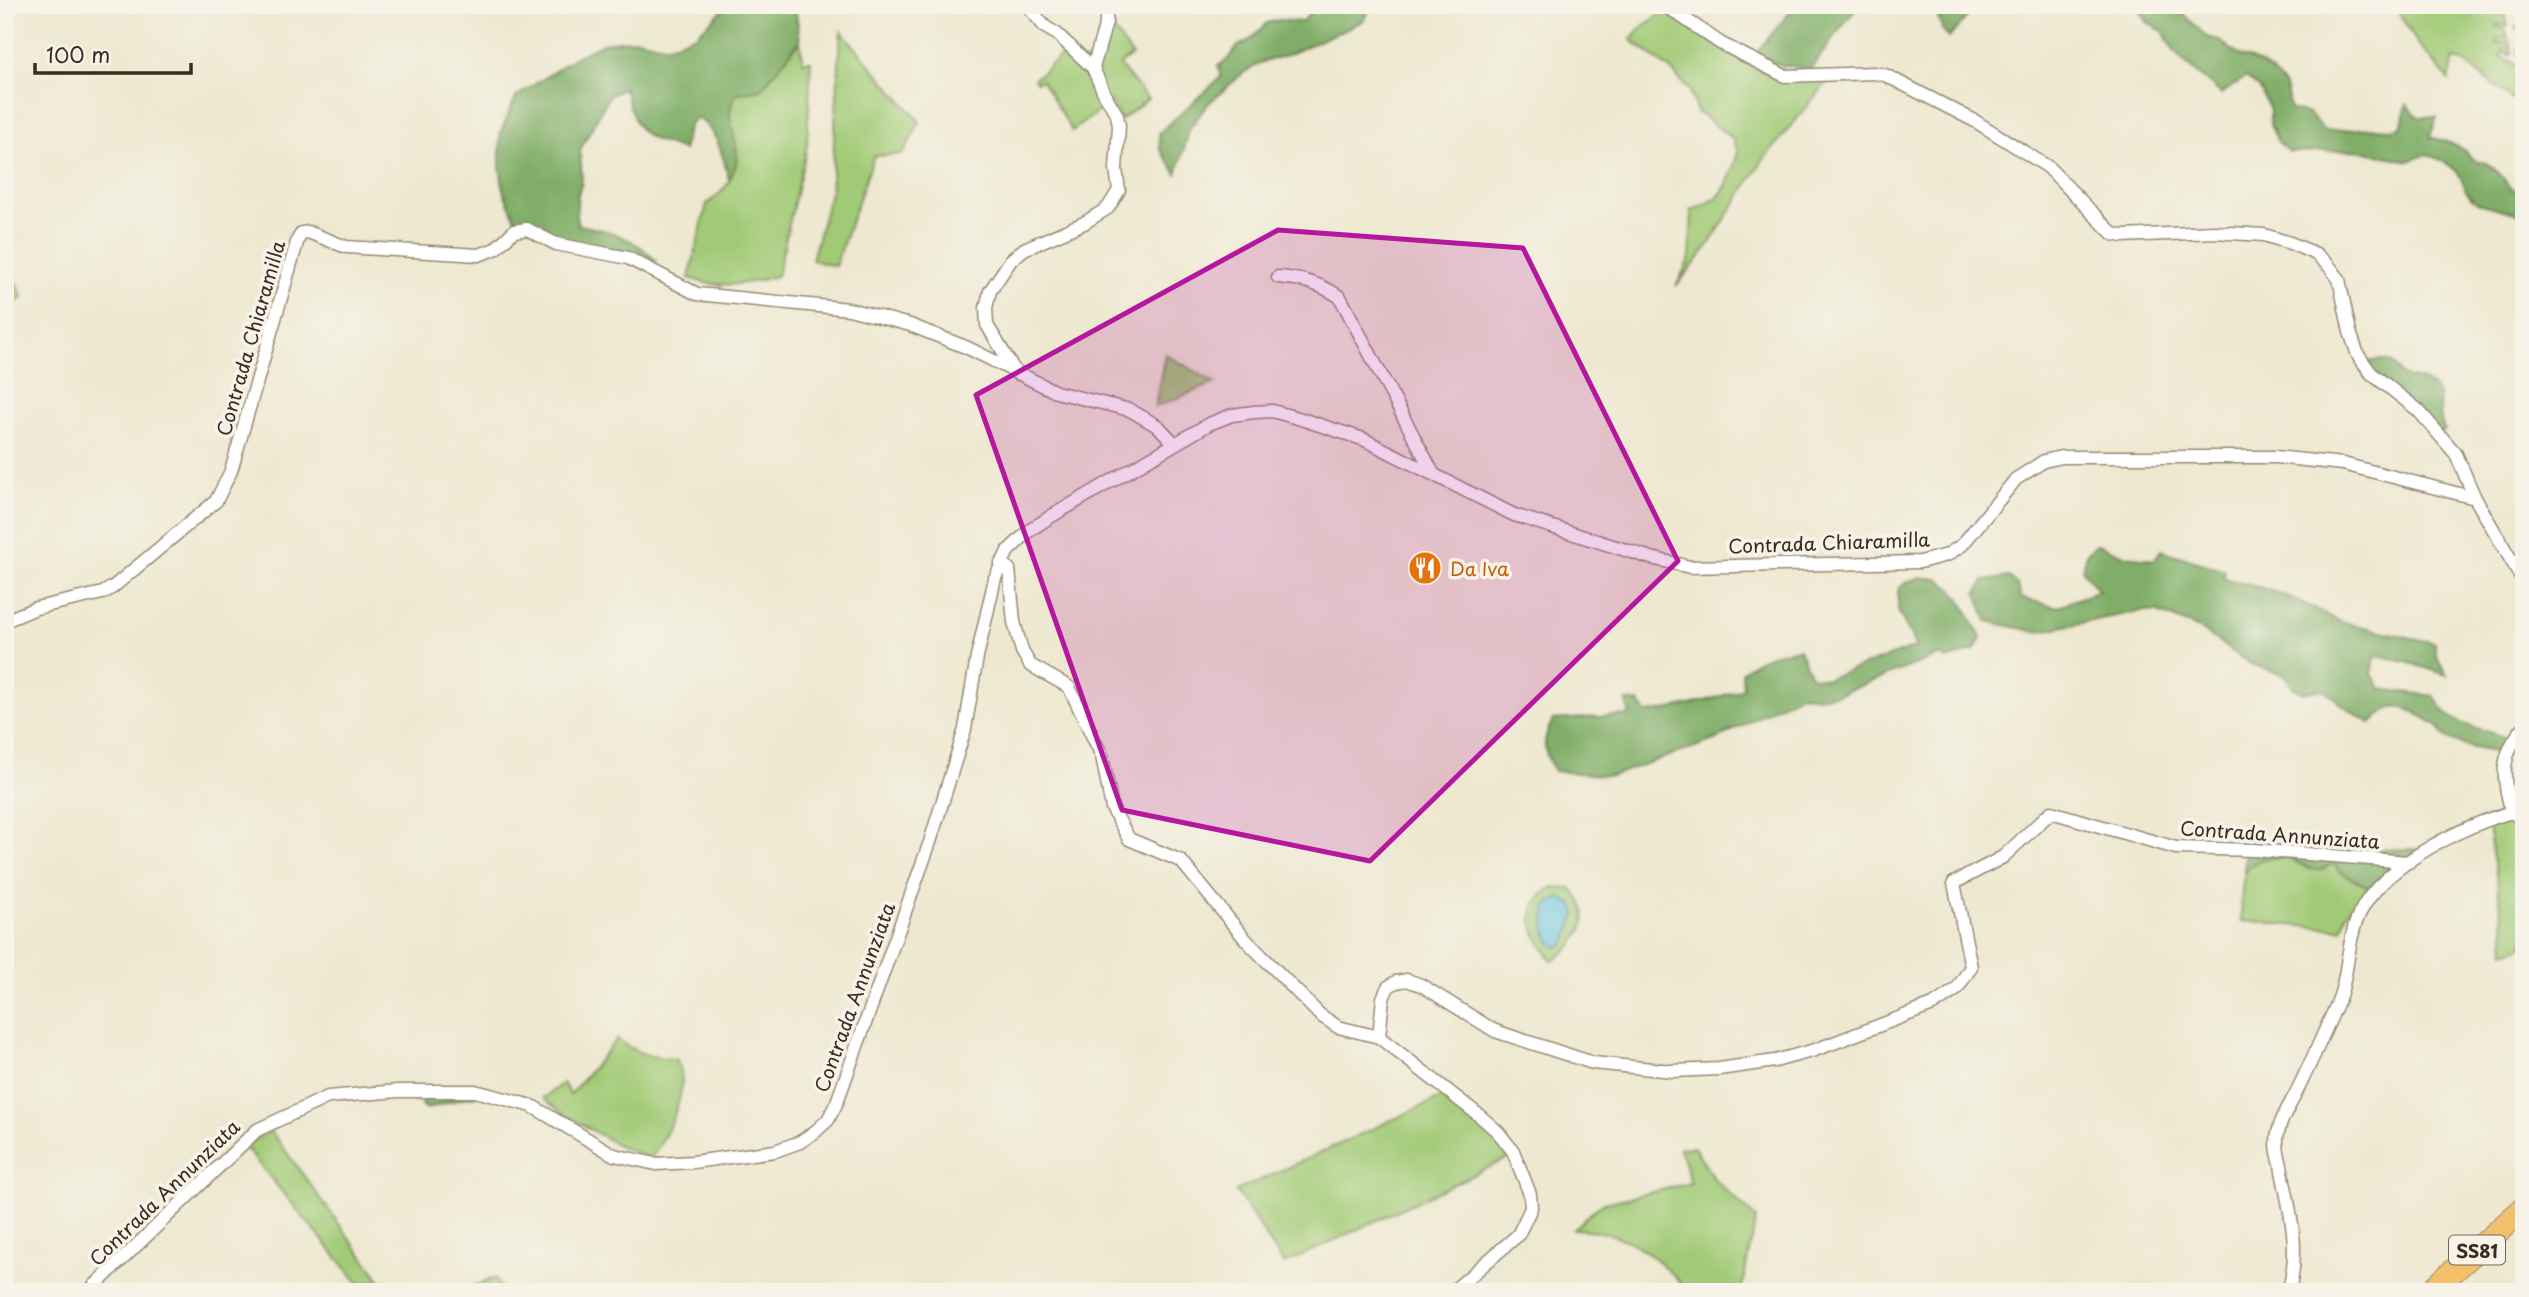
<svg xmlns="http://www.w3.org/2000/svg" width="2529" height="1297" font-family="'Playpen Sans',sans-serif">
<style>
.green{fill:#a1ca76;stroke:#6e7a4a;stroke-width:2}
.forest{fill:#80ae67;stroke:#5e6c42;stroke-width:2}
.water{fill:#61c4df;stroke:#4e777e;stroke-width:2}
.lines{fill:none;stroke-linecap:round;stroke-linejoin:round}
.street-casing{stroke:#948976;stroke-width:15}
.highway-casing{stroke:#948976;stroke-width:25}
.street{stroke:#fff;stroke-width:12}
.highway{stroke:#f4c16a;stroke-width:23}
.marked{fill:#b5179e;fill-opacity:0.2;stroke:#b5179e;stroke-width:5;stroke-linejoin:round}
.labels{text-anchor:middle;dominant-baseline:central;stroke-width:7;stroke-linejoin:round;paint-order:stroke}
.shield{fill:#f7f3e8;stroke:#73665b;stroke-width:2}
.shield-label{font-size:18px;font-weight:bold;fill:#3b2a1e}
.street-label{font-size:19px;fill:#3b2a1e;stroke:#f7f3e8}
.food-label{font-size:19px;fill:#c56008;stroke:#f7f3e8;text-anchor:start}
</style>
<rect width="100%" height="100%" fill="#f7f3e8"/>
<filter id="ink" filterUnits="userSpaceOnUse"><feTurbulence type="fractalNoise" baseFrequency=".0143" numOctaves="2"/><feDisplacementMap in="SourceGraphic" scale="14" xChannelSelector="R" yChannelSelector="G"/><feConvolveMatrix kernelMatrix="1 2 1 2 8 2 1 2 1" color-interpolation-filters="sRGB"/></filter>
<filter id="wash" filterUnits="userSpaceOnUse"><feTurbulence type="fractalNoise" baseFrequency=".00686" numOctaves="4" result="noise"/><feDisplacementMap in="SourceGraphic" scale="28" xChannelSelector="R" yChannelSelector="G"/><feGaussianBlur stdDeviation="1.57" result="paint"/><feColorMatrix in="noise" values="0 0 0 0 0 0 0 0 0 0 0 0 0 0 0 0 0 1.4 0 .05"/><feComposite in="paint" operator="in"/></filter>
<g filter="url(#wash)">
<rect width="100%" height="100%" fill="#ede8cf"/>
<g class="green">
<path d="M2394 5H2504L2503 11 2507 26 2499 24 2496 26 2505 29 2508 38 2499 39 2496 44 2510 41 2512 53 2508 55 2504 50 2500 56 2512 62 2519 70 2518 48 2523 44 2524 37 2516 27 2521 22 2524 5V109L2463 61 2454 59 2449 80 2416 41Z"/>
<path d="M1664 11 1725 51 1779 80 1829 79 1763 160 1704 252 1676 286 1690 258 1692 210C1728 197 1727 186 1738 152L1733 139 1697 112 1689 89 1673 72 1631 40C1640 24 1651 23 1664 11Z"/>
<path d="M1108 22 1132 55 1119 65 1148 99 1121 120 1111 102 1072 131 1042 80 1037 82 1034 79 1068 50 1082 63 1107 46 1103 38Z"/>
<path d="M841 31 920 122 903 154 874 156 835 266 812 260 831 190Z"/>
<path d="M800 41 803 62 811 61 807 146 777 276C744 284 722 290 689 278L707 204C763 165 712 128 737 93L761 89Z"/>
<path d="M5 262 23 298 5 309Z"/>
<path d="M1165 354 1215 383 1155 407Z"/>
<path d="M2511 818 2524 827V946L2505 952 2504 925 2488 827 2502 819Z"/>
<path d="M2268 858H2289L2308 869 2323 870 2329 865H2336L2345 875 2369 887 2346 914 2342 929 2241 921C2243 895 2235 863 2268 858Z"/>
<path d="M1553 887 1571 888C1600 917 1579 943 1553 961 1534 937 1517 907 1553 887Z"/>
<path d="M617 1039C635 1053 652 1058 675 1059 695 1082 666 1137 651 1158L625 1149 562 1113 543 1098 563 1083 570 1095Z"/>
<path d="M1449 1094 1471 1112 1513 1156 1284 1264 1236 1191Z"/>
<path d="M271 1131 389 1292H366L244 1146Z"/>
<path d="M1694 1147 1714 1179 1756 1218 1741 1292H1689C1653 1253 1628 1231 1573 1229L1601 1204 1691 1183 1679 1148Z"/>
<path d="M495 1278 503 1292H457Z"/>
</g>
<g class="forest">
<path d="M728 5H795L800 41 761 89 737 93C719 118 742 139 736 164 735 169 731 175 729 180 723 156 718 130 697 118L689 124 683 150C636 134 639 135 624 88L609 96 580 150 582 182 578 194 576 217 578 225C609 230 634 237 656 261H646L624 251 570 244 517 222 504 193 500 166V134L516 97 574 58 603 43 637 39 668 46 696 35Z"/>
<path d="M1317 5H1372L1363 21 1287 55 1260 63 1243 73 1208 104 1190 128 1177 174 1160 149 1159 133 1221 77 1218 66 1227 60 1238 46 1250 40 1267 23 1279 20 1302 22Z"/>
<path d="M1796 5H1858L1811 69 1781 65 1755 54Z"/>
<path d="M1934 5H1977L1949 38 1942 29Z"/>
<path d="M2136 5H2174L2207 37 2219 40 2240 56 2261 64 2272 72 2285 86 2291 110 2309 114 2324 131 2374 128 2390 129 2401 127 2407 104 2418 117H2437L2430 137 2450 143 2465 151 2472 159 2488 164 2500 174 2511 189 2524 193V217C2508 208 2485 209 2472 199 2465 192 2465 188 2462 180 2456 166 2440 159 2427 154L2409 161 2357 150 2289 152 2278 142 2270 125V111L2261 90 2246 77 2221 94C2201 74 2173 60 2164 32L2147 22Z"/>
<path d="M2382 360 2392 362C2395 365 2399 372 2403 375 2413 381 2425 378 2434 388 2444 400 2436 417 2445 430L2440 433C2430 424 2420 415 2409 407 2389 395 2368 386 2357 363Z"/>
<path d="M2097 544 2127 556 2155 560 2161 550 2225 571 2223 578 2266 589 2297 600 2341 622 2435 643V654L2447 675 2407 662 2375 656 2372 674 2381 689 2434 696C2453 731 2475 723 2506 739L2501 753C2483 750 2458 747 2443 735 2441 733 2440 729 2437 726 2433 722 2428 720 2423 717 2400 703 2389 704 2371 723L2356 715 2322 689 2303 693 2295 689 2284 675 2249 663 2200 629 2158 612 2140 611 2036 632 1987 621 1977 593 1984 581 2009 577 2018 586 2021 598 2056 607 2099 591 2082 570 2086 554Z"/>
<path d="M1921 578H1938L1952 589 1960 598 1981 637 1975 650 1947 660 1940 655 1839 694 1816 697 1801 694 1715 740 1611 776 1554 771C1543 749 1541 742 1553 720L1630 715 1626 701 1639 702 1646 713C1680 709 1711 700 1743 689L1742 673C1755 657 1779 652 1799 649L1811 676 1826 679 1916 647 1898 610V590L1905 583Z"/>
<path d="M2248 842 2345 850 2418 849 2369 887 2339 871 2335 865H2329C2313 878 2304 862 2288 858 2271 855 2252 858 2244 874L2245 854Z"/>
<path d="M424 1095 477 1096 466 1097 427 1109 422 1105Z"/>
</g>
<path class="water" d="M1561 898 1573 905 1576 913 1566 942 1559 947 1552 944C1544 931 1543 919 1548 904Z"/>
</g>
<g filter="url(#ink)">
<g class="lines">
<defs>
<g id="street">
<path d="M1665 5 1720 43 1785 76 1875 73 1885 75 1975 121 2048 167 2113 234 2123 236 2213 232 2264 235 2290 243 2316 254 2329 266 2339 279 2350 332 2358 355 2371 373 2418 410 2456 454 2475 498 2524 582"/>
<path d="M1093 68 1106 22V5"/>
<path d="M1278 277C1302 279 1319 283 1340 297L1433 473"/>
<path d="M1016 373 987 325 986 308 990 291 1011 260 1024 249 1084 223 1108 208 1119 190 1116 169 1119 126 1117 115 1104 93 1093 68 1057 34 1045 27 1027 5"/>
<path d="M1001 563 1009 569 1014 622 1022 651 1030 665 1069 687 1102 756 1112 808 1129 839 1181 861 1246 940 1320 1015 1338 1027 1379 1037 1383 998 1388 987 1396 982 1407 980 1421 985 1495 1031 1593 1063 1672 1071 1719 1069 1775 1061 1815 1050 1933 1005 1957 989 1971 967 1954 883 2003 857 2051 812 2176 848 2255 850 2409 862"/>
<path d="M5 621 36 608 103 593 113 587 216 501 231 471 298 239 302 233 308 232 346 247 479 255 495 249 514 231 527 229 556 244 628 258 697 294 849 309 910 325 968 348 1056 392 1130 410 1159 427 1174 443"/>
<path d="M2524 727C2499 756 2502 779 2512 812L2524 821"/>
<path d="M1379 1037 1480 1116 1498 1132 1513 1151 1530 1194 1531 1208 1518 1235 1452 1292"/>
<path d="M88 1292 257 1130 328 1097 398 1091H475L532 1106 614 1155 656 1164 693 1162 775 1151 800 1142 816 1131 828 1120 837 1102 930 842 965 729 977 657 995 578 1008 551 1030 530 1050 517 1209 424 1232 415 1254 412 1272 411 1298 418 1363 439 1514 515 1651 558 1690 567 1920 562 1947 555 1962 545 2016 479 2044 461 2061 457H2275L2343 464 2475 498"/>
<path d="M2288 1292C2301 1251 2290 1212 2282 1171 2281 1162 2276 1150 2277 1140 2278 1123 2289 1107 2297 1091 2308 1069 2318 1046 2328 1024 2333 1013 2339 1001 2342 989 2348 967 2348 944 2356 922 2374 869 2461 826 2512 812"/>
</g>
<path id="highway" d="M2430 1292 2524 1208"/>
</defs>
<use href="#street" class="street-casing"/>
<use href="#highway" class="highway-casing"/>
<use href="#street" class="street"/>
<use href="#highway" class="highway"/>
</g>
</g>
<path class="marked" d="M1278 230 1523 248 1678 561 1370 861 1122 810 976 395Z"/>
<defs>
<symbol id="restaurant-disc" viewBox="-11 -11 22 22"><circle r="9.5" fill="#e8710a" stroke="#f7f3e8"/><path d="M-5-6h1v4h1v-4h1v4h1v-4h1v5L-1.5 .5V6h-2V.5L-5-1ZM5-6V6H3V1.5H1.5Q1.5-4 5-6Z" fill="#fff"/></symbol>
</defs>
<g fill-rule="evenodd">
<use href="#restaurant-disc" x="1406" y="549" width="38" height="38"/>
</g>
<g class="labels">
<rect class="shield" x="2449" y="1235.5" width="56" height="29" rx="5"/>
<g class="shield-label">
<text x="2477" y="1250">SS81</text>
</g>
<g class="street-label">
<text transform="translate(250 338) rotate(-74)">Contrada Chiaramilla</text>
<text transform="translate(1829 542) rotate(-2)">Contrada Chiaramilla</text>
<text transform="translate(2280 834) rotate(4)">Contrada Annunziata</text>
<text transform="translate(854 997) rotate(-70)">Contrada Annunziata</text>
<text transform="translate(164 1192) rotate(-44)">Contrada Annunziata</text>
</g>
<g class="food-label">
<text x="1450" y="568">Da Iva</text>
</g>
</g>
<rect width="2529" height="1297" fill="none" stroke="#f7f3e8" stroke-width="28"/>
<path d="M35 63v10h156v-10" fill="none" stroke="#3b2a1e" stroke-width="3.5"/>
<text x="46" y="63" font-size="21" fill="#3b2a1e" stroke="#f7f3e8" stroke-width="5" paint-order="stroke">100 m</text>
</svg>
